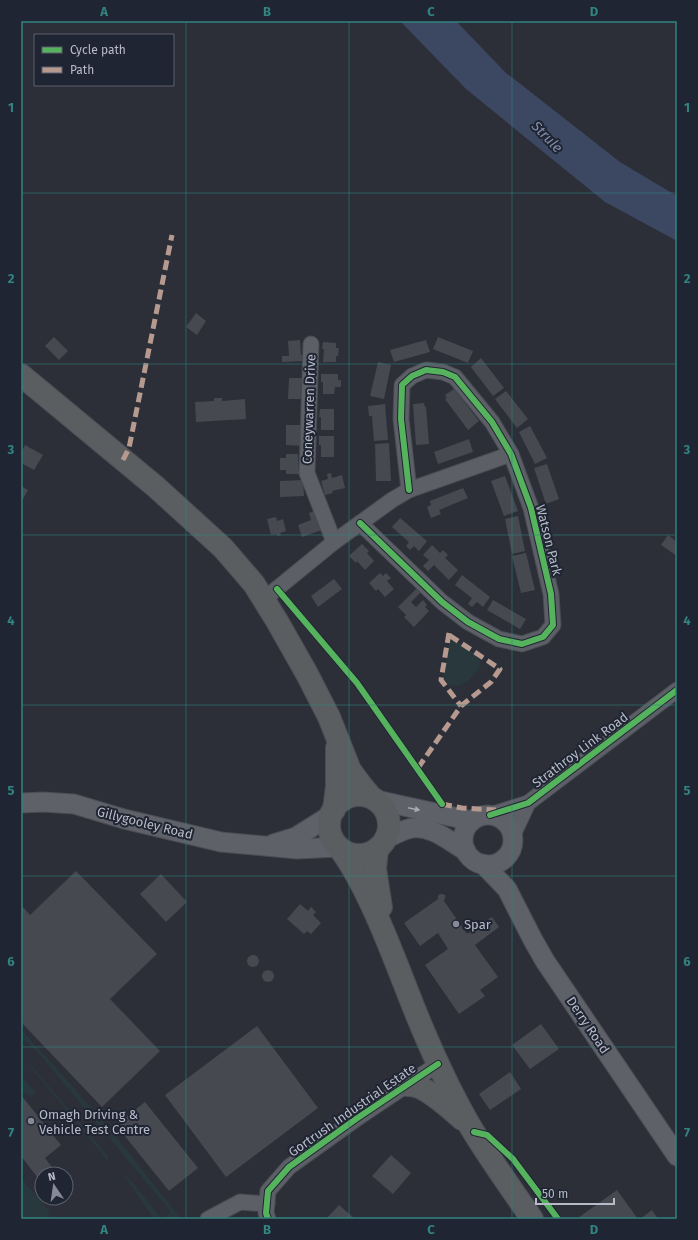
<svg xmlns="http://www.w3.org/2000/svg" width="698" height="1240" font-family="'Fira Sans',sans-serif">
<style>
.green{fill:#29383d}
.water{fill:#3c4761}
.building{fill:#464950}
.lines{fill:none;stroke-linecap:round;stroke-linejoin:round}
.minor-casing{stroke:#484b51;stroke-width:17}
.major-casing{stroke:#4a4c55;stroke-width:21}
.highway-casing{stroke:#494b54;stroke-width:24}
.minor{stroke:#5c5f66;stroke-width:15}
.major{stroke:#5e6168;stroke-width:19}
.highway{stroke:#5b5e60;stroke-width:22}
.quiet{stroke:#b69a8f;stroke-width:5;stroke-dasharray:10 5;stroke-linecap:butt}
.cycleway-casing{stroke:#202533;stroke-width:8}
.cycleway{stroke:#56b35d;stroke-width:6}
.oneway{fill:#a5a9b5}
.grid{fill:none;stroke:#318480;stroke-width:1;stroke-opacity:0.55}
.poi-dot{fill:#868a96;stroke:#202533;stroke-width:1.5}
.labels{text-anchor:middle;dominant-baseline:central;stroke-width:4;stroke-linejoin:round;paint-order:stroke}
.street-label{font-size:13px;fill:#b7bbc8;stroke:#202533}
.poi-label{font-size:13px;fill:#b7bbc8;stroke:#202533;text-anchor:start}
.water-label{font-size:14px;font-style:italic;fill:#818ead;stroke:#202533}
.neatline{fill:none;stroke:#318480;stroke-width:1.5}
.grid-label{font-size:13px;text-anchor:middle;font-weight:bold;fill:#318480}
</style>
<rect width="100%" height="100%" fill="#2c2f38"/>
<g class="green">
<path d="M453 640C462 643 480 656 481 665 478 669 475 674 471 678 465 684 450 692 445 680 442 673 448 654 449 646L450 642Z"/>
<path d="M21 1030 60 1072 117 1138 181 1219H163L171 1212 41 1056 21 1037Z"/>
<path d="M30 1064 108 1156V1161L30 1066Z"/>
<path d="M25 1080 36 1093 31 1097 26 1093 23 1094 21 1092V1082Z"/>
<path d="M122 1173 133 1183 162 1219H154Z"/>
<path d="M21 1178 50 1212 48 1214 51 1219H22L21 1218Z"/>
</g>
<path class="water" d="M400 21H456L505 72 620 162 677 196V241L605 202 466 89Z"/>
<g class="building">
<path d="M196 313 206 321 197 335 186 327Z"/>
<path d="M54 337 68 351 59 360 45 346Z"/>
<path d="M438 337 473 351 468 363 433 349Z"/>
<path d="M300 340 301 355H303V361L282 362V356H289L288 341Z"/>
<path d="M426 340 430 352 394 362 390 350Z"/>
<path d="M323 342 336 343V348H339L338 356H336V362H323L324 349H322Z"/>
<path d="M481 358 504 388 493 396 471 367Z"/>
<path d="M378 362 391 365 384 399 370 396Z"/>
<path d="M321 374H338V380H341V387H335L334 394H323V382H321Z"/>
<path d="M289 378H302L301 392H304V399H288Z"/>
<path d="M454 389 479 421 468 430 445 399 447 398 445 395Z"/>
<path d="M506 391 528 419 517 428 495 399Z"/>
<path d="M214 398H222V401L245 399 246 419 196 422 195 402 214 401Z"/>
<path d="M424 403 425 407H426L429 444 416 445 413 404Z"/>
<path d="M385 404 388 440 374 441 372 416H369L368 406Z"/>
<path d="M320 409H334V430H321V417H319Z"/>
<path d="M286 425H305L304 446 286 445Z"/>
<path d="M530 426 547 458 535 464 519 432Z"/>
<path d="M319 436H334V457H321V445H319Z"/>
<path d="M469 439 473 452 438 464 434 452Z"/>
<path d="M389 443 391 481H376L375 444Z"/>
<path d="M25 445 43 455 34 470 21 463V453Z"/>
<path d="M286 454H298L299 474H286V470H280V458H286Z"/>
<path d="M547 464 559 499 546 504 534 468Z"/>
<path d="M331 473 332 478 342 475 345 488 332 491 333 493 325 495 321 481 328 479 327 474Z"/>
<path d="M505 476 518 511 504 516 491 481Z"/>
<path d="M303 480 304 496 280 497V481Z"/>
<path d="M21 486 28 490 23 499 21 498Z"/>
<path d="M463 488 468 498 439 510 441 514 431 518 427 507 431 505 430 501Z"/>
<path d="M314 511 316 518 317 517 322 530 302 537 298 525 311 520 309 513Z"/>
<path d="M518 516 525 551 512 554 505 519Z"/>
<path d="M276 517 277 521 283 519 286 531 280 533 281 535 277 536V534L271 535 267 519Z"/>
<path d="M400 518 427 541 419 551 414 546 410 550 406 546 409 542 392 527Z"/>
<path d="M668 535 677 542V556L661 545Z"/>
<path d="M362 544 369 551 367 553 374 561 365 570 357 561 356 563 349 556Z"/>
<path d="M432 545 440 553 443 550 448 555 445 558 458 570 449 580 434 565 428 571 423 566 429 560 423 555Z"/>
<path d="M526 553 535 590 521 593 512 556Z"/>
<path d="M380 573 383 576 386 573 391 578 387 581 394 589 385 597 378 589 376 591 369 583Z"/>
<path d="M462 575 490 597 483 607 477 602 472 607 468 604 472 598 455 585Z"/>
<path d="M334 579 342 589 318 607 311 596Z"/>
<path d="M417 588 421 592 411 602 416 607 423 600 427 605 425 607 429 611 414 627 404 617 406 615 398 607Z"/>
<path d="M493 600 526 619 520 629 487 610Z"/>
<path d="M76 871 157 954 110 999 160 1051 102 1107 21 1022V909L23 907 30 915Z"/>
<path d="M161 874 187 902 166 922 140 894Z"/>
<path d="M440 894H442L445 895V898L444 901 467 934 492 917 499 927 475 945 498 977 480 990 485 996 459 1014 425 965 448 949 438 933 420 946 404 923 438 899V896Z"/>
<path d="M300 904 308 911 311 907 316 912 313 915 321 923 311 934 307 931 304 934 287 919Z"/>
<circle cx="253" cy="961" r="6"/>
<circle cx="268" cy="976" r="6"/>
<path d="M541 1024 559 1049 530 1069 512 1045Z"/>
<path d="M257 1026 318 1108 226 1177 165 1095Z"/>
<path d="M510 1072 521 1089 490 1110 479 1094Z"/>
<path d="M21 1095 61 1145 45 1158 55 1171 50 1174H42V1181L41 1182 21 1156Z"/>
<path d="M145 1102 198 1168 169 1191 116 1125Z"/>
<path d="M391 1155 411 1173 393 1194 372 1176Z"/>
<path d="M617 1190 638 1219H579L578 1218Z"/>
<path d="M339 1205 355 1219H326Z"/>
<path d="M652 1210 658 1219H640Z"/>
</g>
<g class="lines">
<defs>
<g id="minor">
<path d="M311 344 307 473 334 542"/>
<path d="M360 523 442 602 468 622 499 639 522 644 543 637 553 625 551 594 531 508 511 454 492 422 455 377 443 372 426 370 412 376 402 385 401 419 409 490"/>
<path d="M263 600 334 542 392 500 409 490 511 454"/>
<path d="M490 815 528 803 677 690"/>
<path d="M513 835 528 803"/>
<path d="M208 1219 240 1202 267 1204"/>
<path d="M268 1219 266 1213 268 1191 289 1167 356 1119 438 1064"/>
</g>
<g id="major">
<path d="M376 800 472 821"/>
<path d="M21 803 43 802 74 804 124 819 221 842 297 849 338 847"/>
<circle cx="488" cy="840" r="25"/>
<path d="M387 838C394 835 401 831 408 829 429 823 449 841 466 851"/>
<path d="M273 844 296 837 331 815"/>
<path d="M483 864 507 889 533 940 545 961 677 1156"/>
</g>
<g id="highway">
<path d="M21 375 156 487 223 548 254 584 277 621 307 674 329 717 350 770 361 785 371 797"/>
<circle cx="359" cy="825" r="30"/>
<path d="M334 810 337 786V748"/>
<path d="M340 849C354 868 364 888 374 910 392 949 406 990 423 1030 437 1063 452 1095 470 1126 489 1158 511 1188 532 1219"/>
<path d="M377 849 375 869 381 907"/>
<path d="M407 1085C411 1085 416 1086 419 1087 435 1094 449 1108 462 1119"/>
</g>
</defs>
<use href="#minor" class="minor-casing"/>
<use href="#major" class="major-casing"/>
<use href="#highway" class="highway-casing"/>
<use href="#minor" class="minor"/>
<use href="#major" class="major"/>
<use href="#highway" class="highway"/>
<g class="quiet">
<path d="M123 460 129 448 172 235"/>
<path d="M449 633 441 680 461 706"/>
<path d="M418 768 461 706 491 682 500 669 449 635"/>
<path d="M442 804 462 808 496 810"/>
</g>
<defs>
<g id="cycleway">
<path d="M360 523 442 602 468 622 499 639 522 644 543 637 553 625 551 594 531 508 511 454 492 422 455 377 443 372 426 370 412 376 402 385 401 419 409 490"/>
<path d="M277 589 357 683 442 804"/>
<path d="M490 815 528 803 677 690"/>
<path d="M474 1132 487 1135 513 1159 558 1219"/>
<path d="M268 1219 266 1213 268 1191 289 1167 356 1119 438 1064"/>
</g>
</defs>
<use href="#cycleway" class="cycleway-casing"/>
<use href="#cycleway" class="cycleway"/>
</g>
<defs><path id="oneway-solid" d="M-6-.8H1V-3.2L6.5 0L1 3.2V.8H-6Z"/></defs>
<use class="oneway" href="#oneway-solid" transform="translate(414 809) rotate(12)"/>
<path class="grid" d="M186 21V1219M349 21V1219M512 21V1219M21 193H677M21 364H677M21 535H677M21 705H677M21 876H677M21 1047H677"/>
<g class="poi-dot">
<circle cx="456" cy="924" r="4"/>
<circle cx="31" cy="1121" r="4"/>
</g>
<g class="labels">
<g class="street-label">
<text transform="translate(309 409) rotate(-88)">Coneywarren Drive</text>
<text transform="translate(549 540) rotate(76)">Watson Park</text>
<text transform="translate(580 750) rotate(-37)">Strathroy Link Road</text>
<text transform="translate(145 823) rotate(14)">Gillygooley Road</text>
<text transform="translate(588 1025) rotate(56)">Derry Road</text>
<text transform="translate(352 1110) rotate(-35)">Gortrush Industrial Estate</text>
</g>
<g class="poi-label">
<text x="464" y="924">Spar</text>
<text x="39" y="1114">Omagh Driving &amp;<tspan x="39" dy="15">Vehicle Test Centre</tspan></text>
</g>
<g class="water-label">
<text transform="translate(547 137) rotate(46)">Strule</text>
</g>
</g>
<rect width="698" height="1240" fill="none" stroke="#202533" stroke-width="44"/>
<rect x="34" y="34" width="140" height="52" fill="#202533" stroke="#5c616f"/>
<rect x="42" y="47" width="20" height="6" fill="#56b35d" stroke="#5c616f"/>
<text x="70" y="54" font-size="12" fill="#b7bbc8">Cycle path</text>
<rect x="42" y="67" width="20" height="6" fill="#b69a8f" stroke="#5c616f"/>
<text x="70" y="74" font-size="12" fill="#b7bbc8">Path</text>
<g transform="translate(54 1186) rotate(347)"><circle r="19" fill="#202533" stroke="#5c616f"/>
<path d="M0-3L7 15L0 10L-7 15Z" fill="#868a96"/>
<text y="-6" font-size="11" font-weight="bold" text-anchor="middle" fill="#b7bbc8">N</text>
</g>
<path d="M536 1198v6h78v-6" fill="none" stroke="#b7bbc8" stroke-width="2"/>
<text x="542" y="1198" font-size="12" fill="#b7bbc8" stroke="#202533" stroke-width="3" paint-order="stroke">50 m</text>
<rect x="22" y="22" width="654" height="1196" class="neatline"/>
<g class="grid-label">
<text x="104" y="16">A</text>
<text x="267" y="16">B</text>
<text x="431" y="16">C</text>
<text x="594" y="16">D</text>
<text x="11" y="112">1</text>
<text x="687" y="112">1</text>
<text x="11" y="283">2</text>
<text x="687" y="283">2</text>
<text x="11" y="454">3</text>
<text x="687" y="454">3</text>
<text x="11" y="625">4</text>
<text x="687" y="625">4</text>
<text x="11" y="795">5</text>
<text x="687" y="795">5</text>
<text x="11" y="966">6</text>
<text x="687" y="966">6</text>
<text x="11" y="1137">7</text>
<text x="687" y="1137">7</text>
<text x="104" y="1234">A</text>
<text x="267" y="1234">B</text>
<text x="431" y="1234">C</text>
<text x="594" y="1234">D</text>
</g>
</svg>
